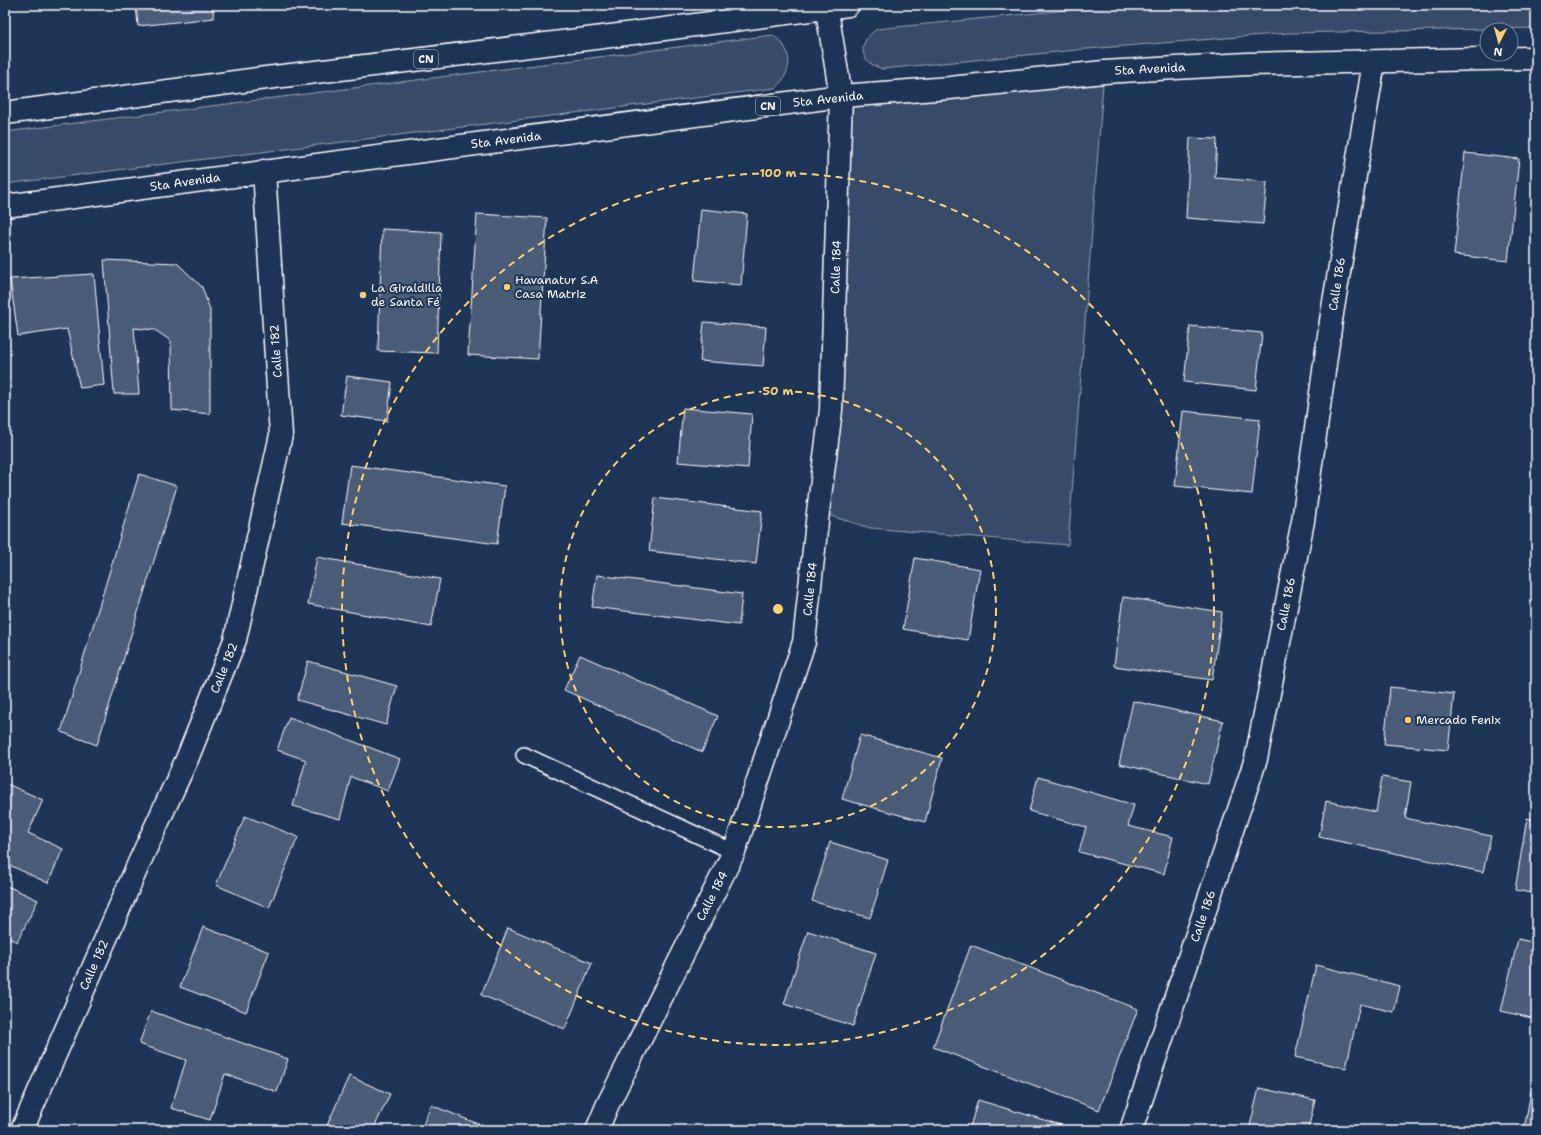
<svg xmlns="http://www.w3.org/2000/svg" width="1541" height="1135" font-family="'Shantell Sans',sans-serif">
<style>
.green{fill:#364b69;stroke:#9aa5b4}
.building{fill:#4a5d79;stroke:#fff}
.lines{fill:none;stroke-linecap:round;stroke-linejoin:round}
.service-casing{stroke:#fff;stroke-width:18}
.minor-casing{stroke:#fff;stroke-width:25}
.trunk-casing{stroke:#fff;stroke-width:25}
.service{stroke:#1d3557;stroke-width:15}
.minor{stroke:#1d3557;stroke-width:22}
.trunk{stroke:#1d3557;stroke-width:22}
.ring{fill:none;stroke:#ffd166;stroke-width:2;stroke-dasharray:7 5}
.poi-dot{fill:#ffd166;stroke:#1d3557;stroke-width:1.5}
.labels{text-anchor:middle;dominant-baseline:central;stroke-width:4;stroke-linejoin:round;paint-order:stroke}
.shield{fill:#1d3557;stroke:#bbc2cd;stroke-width:1}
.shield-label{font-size:11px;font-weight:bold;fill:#fff}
.street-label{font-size:12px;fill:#fff;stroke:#1d3557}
.poi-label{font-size:12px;fill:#fff;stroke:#1d3557;text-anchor:start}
.centre{fill:#ffd166;stroke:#1d3557;stroke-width:2}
.ring-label{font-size:12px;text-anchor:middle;font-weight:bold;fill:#ffd166;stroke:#1d3557;stroke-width:4;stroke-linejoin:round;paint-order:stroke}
</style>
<rect width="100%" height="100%" fill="#1d3557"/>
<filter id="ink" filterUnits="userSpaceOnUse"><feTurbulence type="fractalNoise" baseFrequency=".025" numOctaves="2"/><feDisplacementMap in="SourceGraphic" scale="8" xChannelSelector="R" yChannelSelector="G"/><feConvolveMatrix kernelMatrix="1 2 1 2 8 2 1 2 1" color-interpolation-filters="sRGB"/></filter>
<g filter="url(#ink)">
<g class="green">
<path d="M1117 5H1536V28L1289 33 1087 49 882 69C878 67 871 65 868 61 857 49 866 36 877 29Z"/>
<path d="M773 35C776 38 782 42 784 46 794 61 787 78 775 88L5 184V132Z"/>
<path d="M1104 72 1068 545 870 528 818 512 841 96Z"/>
</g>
<g class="building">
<path d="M136 5H212L214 18 138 26Z"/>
<path d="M1190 138 1217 139 1215 178 1267 182 1263 224 1186 218Z"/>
<path d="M1465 153 1519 159 1508 261 1454 255Z"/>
<path d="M701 209 747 214 741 285 694 281Z"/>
<path d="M477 214 547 218 538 359 468 355Z"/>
<path d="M382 229 441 232 437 353 378 351Z"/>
<path d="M104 260 177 263 202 287 210 310V414L172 410 171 341 155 330 134 328 139 394H114Z"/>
<path d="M94 274 104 385 80 388 67 329 18 336 10 279Z"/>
<path d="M704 322 766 327 763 366 700 361Z"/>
<path d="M1190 326 1262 333 1256 390 1184 382Z"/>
<path d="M347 376 392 382 387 421 341 415Z"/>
<path d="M683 408 752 414 748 468 678 462Z"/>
<path d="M1183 411 1260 419 1252 494 1175 486Z"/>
<path d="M350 465 505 486 497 544 342 523Z"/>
<path d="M139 474 177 486 97 745 61 732Z"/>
<path d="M655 498 762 511 756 564 649 551Z"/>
<path d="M317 557 440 579 431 627 308 604Z"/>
<path d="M915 558 980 569 968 640 903 629Z"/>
<path d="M597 575 742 594 739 625 592 607Z"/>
<path d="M1123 597 1222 612 1212 680 1114 666Z"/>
<path d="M580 655 718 716 702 752 564 690Z"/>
<path d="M308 661 397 686 386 725 297 700Z"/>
<path d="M1390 687 1454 694 1448 750 1384 744Z"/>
<path d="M1133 701 1223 721 1208 784 1119 764Z"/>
<path d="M289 717 400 759 388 791 351 777 340 819 293 806 306 760 277 750Z"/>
<path d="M860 735 942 758 925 822 842 799Z"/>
<path d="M1038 777 1134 805 1128 826 1173 837 1164 874 1079 852 1086 827 1029 811Z"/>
<path d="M1382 777 1411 782 1405 818 1491 836 1483 872 1319 837 1326 801 1376 812Z"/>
<path d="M5 783 43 800 28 833 63 849 48 883 5 863Z"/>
<path d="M245 816 298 837 269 908 216 885Z"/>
<path d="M1527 818 1536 820V894L1515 890Z"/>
<path d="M830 842 888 860 870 918 812 901Z"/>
<path d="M5 885 38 900 17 942 5 936Z"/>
<path d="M203 927 269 952 246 1012 180 987Z"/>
<path d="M508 928 592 963 565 1029 481 995Z"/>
<path d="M808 931 876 953 853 1026 784 1004Z"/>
<path d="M1518 939 1536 943V1019L1501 1011Z"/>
<path d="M971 945 1138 1009 1099 1110 933 1047Z"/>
<path d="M1316 965 1400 986 1394 1012 1360 1004 1346 1068 1295 1057Z"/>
<path d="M151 1011 288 1059 277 1092 225 1074 210 1120 171 1108 186 1060 139 1044Z"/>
<path d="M1536 1063V1130H1524Z"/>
<path d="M349 1076 390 1094 373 1130H325Z"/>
<path d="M1259 1088 1315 1100 1308 1130H1249Z"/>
<path d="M978 1100 1064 1126 1063 1130H969Z"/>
<path d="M431 1105 493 1130H421Z"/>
</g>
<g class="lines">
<defs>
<path id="service" d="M524 755 734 852"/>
<g id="minor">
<path d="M22 1130 139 863 187 759 235 640 281 435 264 171"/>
<path d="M597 1130 607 1106 734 852 804 642 818 512 831 410 841 96 826 5"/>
<path d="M1131 1130 1256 759 1303 521 1332 314 1374 62"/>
</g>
<g id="trunk">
<path d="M5 113 258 79 603 37 848 5"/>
<path d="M5 206 841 96 950 88 1104 72 1247 64 1536 58"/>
</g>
</defs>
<use href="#service" class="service-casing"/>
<use href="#minor" class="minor-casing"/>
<use href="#trunk" class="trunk-casing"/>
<use href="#service" class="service"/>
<use href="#minor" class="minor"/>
<use href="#trunk" class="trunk"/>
</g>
</g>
<g class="ring">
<circle cx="778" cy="609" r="218"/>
<circle cx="778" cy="609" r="436"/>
</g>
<g class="poi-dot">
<circle cx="507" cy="287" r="4"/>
<circle cx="363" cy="295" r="4"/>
<circle cx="1408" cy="720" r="4"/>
</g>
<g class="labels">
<g class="shield">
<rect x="414" y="50" width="24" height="18" rx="3"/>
<rect x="756" y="97" width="24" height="18" rx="3"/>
</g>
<g class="shield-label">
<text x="426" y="59">CN</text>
<text x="768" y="106">CN</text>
</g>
<g class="street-label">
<text transform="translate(1150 69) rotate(-3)">5ta Avenida</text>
<text transform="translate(828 99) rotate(-6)">5ta Avenida</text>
<text transform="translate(506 140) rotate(-7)">5ta Avenida</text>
<text transform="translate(185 182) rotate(-8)">5ta Avenida</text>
<text transform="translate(836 267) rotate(-88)">Calle 184</text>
<text transform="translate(1337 284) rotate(-81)">Calle 186</text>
<text transform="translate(276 351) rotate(-94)">Calle 182</text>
<text transform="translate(810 589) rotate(-84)">Calle 184</text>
<text transform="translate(1286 604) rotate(-79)">Calle 186</text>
<text transform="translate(224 668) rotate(-68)">Calle 182</text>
<text transform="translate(712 896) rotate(-63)">Calle 184</text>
<text transform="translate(1203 916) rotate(-71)">Calle 186</text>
<text transform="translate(94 965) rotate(-66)">Calle 182</text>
</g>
<g class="poi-label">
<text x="515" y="280">Havanatur S.A<tspan x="515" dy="14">Casa Matriz</tspan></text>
<text x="371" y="288">La Giraldilla<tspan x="371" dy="14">de Santa Fé</tspan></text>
<text x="1416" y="720">Mercado Fenix</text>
</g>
</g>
<circle cx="778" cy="609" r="6" class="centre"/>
<g class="ring-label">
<text x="778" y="177">100 m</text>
<text x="778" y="395">50 m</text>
</g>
<rect width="1541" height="1135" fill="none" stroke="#1d3557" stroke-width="20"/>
<rect x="10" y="10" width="1521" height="1115" fill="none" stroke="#fff" stroke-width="1.5" filter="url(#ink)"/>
<g transform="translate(1499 42) rotate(186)"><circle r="19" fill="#1d3557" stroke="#77869a"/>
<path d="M0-3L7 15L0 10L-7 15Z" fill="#ffd166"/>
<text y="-6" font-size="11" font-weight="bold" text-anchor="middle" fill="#ffffff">N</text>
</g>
</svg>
